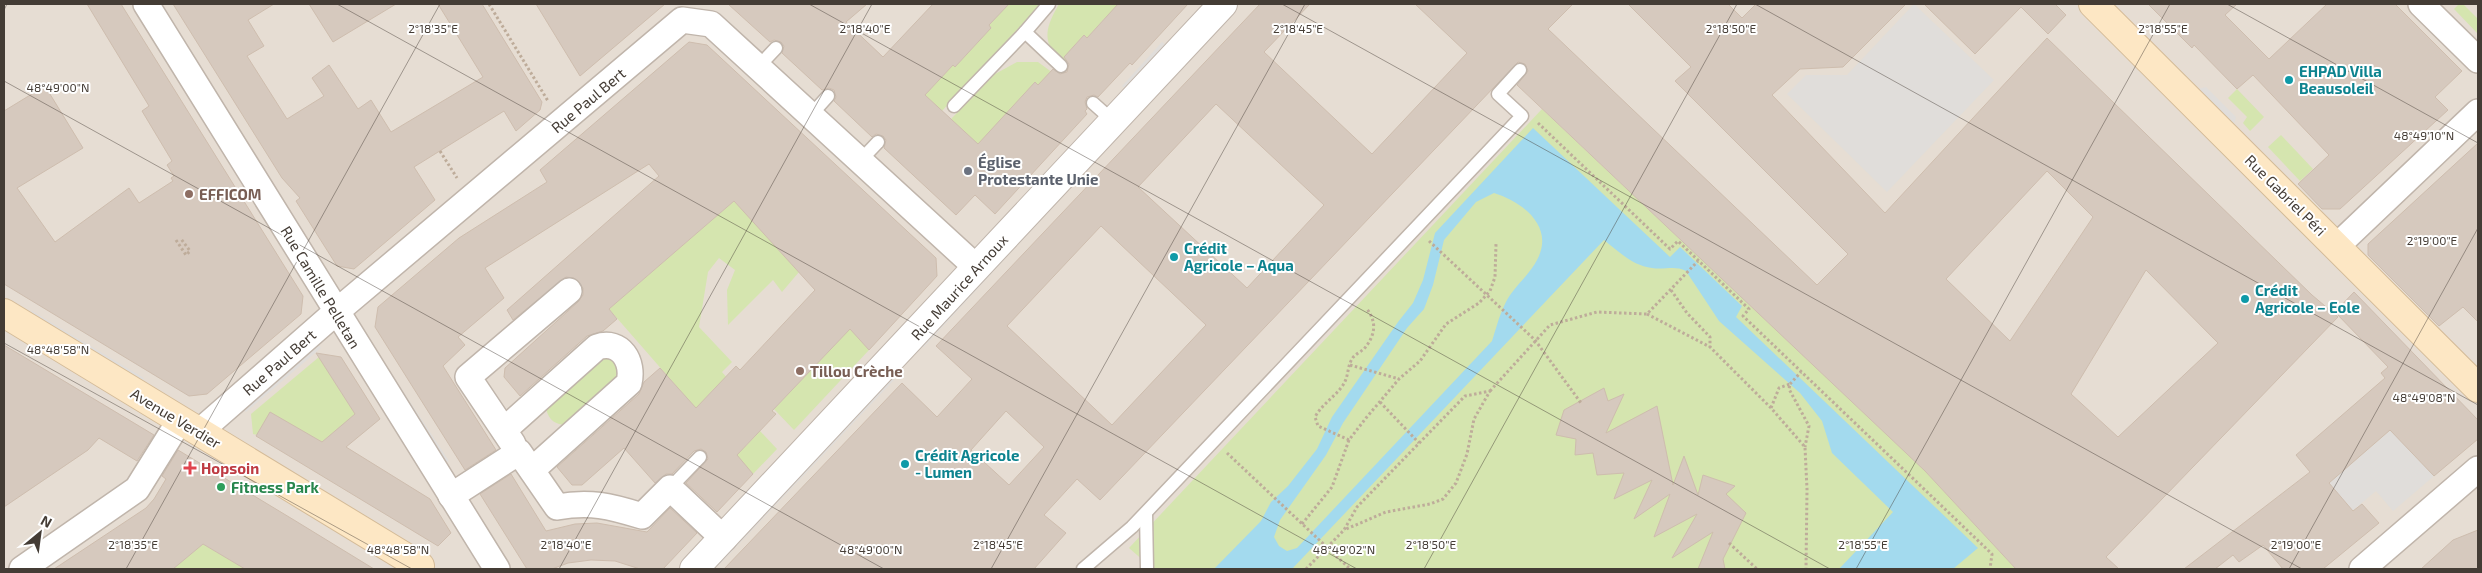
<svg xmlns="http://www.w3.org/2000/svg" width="2482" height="573" font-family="'Exo 2',sans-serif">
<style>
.residential{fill:#e6ddd3}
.green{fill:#d5e5af}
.parking{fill:#e0ddda}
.water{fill:#a3daee;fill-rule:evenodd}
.building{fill:#d6c9be;stroke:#cebdae;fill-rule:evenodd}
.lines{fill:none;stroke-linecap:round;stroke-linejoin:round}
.service-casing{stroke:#c0b5ab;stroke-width:15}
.minor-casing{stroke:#c0b5ab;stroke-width:28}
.tertiary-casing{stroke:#c0b5ab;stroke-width:30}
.secondary-casing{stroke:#d4bb98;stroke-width:30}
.path{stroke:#beac9a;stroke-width:3;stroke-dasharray:2.5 2.5;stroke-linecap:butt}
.service{stroke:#fff;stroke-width:12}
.minor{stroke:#fff;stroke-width:25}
.tertiary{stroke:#fff;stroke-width:28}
.secondary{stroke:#fde7c4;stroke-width:28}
.ticks{fill:none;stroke:#443c35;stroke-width:1;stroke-opacity:0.45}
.culture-dot{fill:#0f9aa8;stroke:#fff;stroke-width:2}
.worship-dot{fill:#6b7280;stroke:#fff;stroke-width:2}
.education-dot{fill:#8d6e63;stroke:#fff;stroke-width:2}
.health-dot{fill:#e0444e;stroke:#fff;stroke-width:2}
.leisure-dot{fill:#2e9e5b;stroke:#fff;stroke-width:2}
.labels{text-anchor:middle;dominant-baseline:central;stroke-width:4;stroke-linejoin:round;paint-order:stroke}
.culture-label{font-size:15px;font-weight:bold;fill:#0d838f;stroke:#fff;text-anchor:start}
.street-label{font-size:15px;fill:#443c35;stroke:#fff}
.worship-label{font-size:15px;font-weight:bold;fill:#5b616d;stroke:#fff;text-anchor:start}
.education-label{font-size:15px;font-weight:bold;fill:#785e54;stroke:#fff;text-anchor:start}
.health-label{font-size:15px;font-weight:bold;fill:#be3a42;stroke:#fff;text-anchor:start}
.leisure-label{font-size:15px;font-weight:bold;fill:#27864d;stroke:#fff;text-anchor:start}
.ticks-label{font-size:12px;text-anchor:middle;fill:#443c35;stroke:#fff;stroke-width:4;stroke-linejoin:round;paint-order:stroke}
</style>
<rect width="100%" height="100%" fill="#f2ece5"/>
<rect class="residential" x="4" y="4" width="2474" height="565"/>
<g class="green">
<path d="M1006 4H1041L942 111 925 95 953 65 955 67 991 28 989 25 1007 6Z"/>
<path d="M1059 4H1118L1117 15 1104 19 1087 38 1084 35 1070 50 1073 53 1060 67C1044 39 1043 32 1059 4Z"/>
<path d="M2459 4H2463L2478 19V34L2454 9Z"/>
<path d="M1017 62H1038L1053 73 1046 81 1044 79 1038 85 1035 82 983 149 951 119 995 74Z"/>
<path d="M2237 89 2264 117 2250 131 2243 123 2247 117 2228 98Z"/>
<path d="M1542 109 1925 471 2016 569H1153L1129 548Z"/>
<path d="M2281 135 2313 169 2300 181 2268 147Z"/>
<path d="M734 201 799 272 782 292 773 280 728 325 727 290 735 270 719 258 708 272 699 327 732 362 722 372 729 380C714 385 705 397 699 412L609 309Z"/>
<path d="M850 329 869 350 794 430 774 409Z"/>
<path d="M611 353 623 376 567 425C555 425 549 420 546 409L597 356Z"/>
<path d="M319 357 355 414 316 448 253 434 251 414Z"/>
<path d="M760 431 777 449 753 474 734 452 746 446Z"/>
<path d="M203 544 245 569H173Z"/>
</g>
<g class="parking">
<path d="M1914 4 1994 80 1887 192 1787 94 1806 75H1847Z"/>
<path d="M1162 42 1167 46 1127 90 1122 86Z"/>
<path d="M2206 87 2236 117 2234 124 2198 89Z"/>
<path d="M1102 153 924 347 917 340Z"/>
<path d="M32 311 144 378 140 385 28 318Z"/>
<path d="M316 342 321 348 246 412 241 406Z"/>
<path d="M372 344 449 461 441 465 367 347Z"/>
<path d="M888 375 894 380 718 566 713 561Z"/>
<path d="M2427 399 2414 455 2434 476 2393 511 2376 491 2345 517 2329 483Z"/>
</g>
<path class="water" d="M1533 128 1670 257 1680 247 1742 306 1736 317 1978 548 1953 569H1839L1893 512 1832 453 1822 421 1800 393 1719 321 1686 271C1675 265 1665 270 1652 268 1633 266 1618 251 1604 240L1292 569H1214L1261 521 1271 502 1288 486 1317 449 1332 417 1398 322 1413 303 1423 280 1435 233ZM1494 193C1523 202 1555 227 1537 260 1529 276 1512 288 1505 304 1499 316 1496 329 1492 341L1297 548 1287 551 1279 546 1274 537 1280 520 1326 455 1343 423 1407 328 1424 309 1433 285 1444 240 1476 202Z"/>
<g class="building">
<path d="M87 4H121L303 296 301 314 207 394 189 396 4 284V111L45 86 83 148 17 188 55 242 129 188 139 203 173 181 171 178 174 176 167 165 172 161 142 111 149 106Z"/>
<path d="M173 4H274L248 20 264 46 247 56 287 119 324 96 312 78 329 65 358 109 371 100 391 132 483 77 438 4H482L542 102 540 110 516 131 504 111 414 167 435 200 354 269 337 266 296 201 300 198 282 178Z"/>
<path d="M309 4H396L333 42Z"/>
<path d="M536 4H665L580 76Z"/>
<path d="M728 4H867L846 22 883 57 933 4H1009L989 25 991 28 955 67 953 65 925 95 978 144 1035 82 1038 85 1053 69 1060 74 1067 72 1069 64 1064 57 1084 35 1087 38 1118 4H1188L1132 65 1130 63 1098 97 1094 95 1087 97 1085 102 1087 109 1085 111 1087 114 995 214 975 195 956 215 884 148 886 140 883 136 876 134 872 137 834 101 836 97 834 90 829 88 822 90 782 53 784 46 781 42 774 40 770 42Z"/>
<path d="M1260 4H1310L1264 52 1372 154 1467 53 1415 4H1573L1548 29 1817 285 1848 254 1675 81 1691 67 1628 4H1728L1742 18 1756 4H1906L1843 67 1800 69 1772 95 1885 213 2047 38 2312 295 2338 317 2106 557 2119 569H2016L1925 471 1517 85 1528 71 1525 64 1518 62 1100 500 1077 479 1044 515 1066 533 1034 569H724L902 383 937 417 972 379 936 346ZM1216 104 1324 205 1247 288 1138 187ZM2047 171 2093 217 2010 341 1946 279ZM1101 226 1206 325 1112 425 1007 326ZM2146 270 2218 343 2118 437 2071 394ZM1006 411 1044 447 1009 485 971 450Z"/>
<path d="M1924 4H2055L2066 15 2048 34 2021 7 1975 54Z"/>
<path d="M2148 4H2237L2225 15 2269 59 2327 4H2395L2462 71 2435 97 2448 110 2340 209H2322L2298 184 2329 155 2253 75 2237 89 2194 45 2192 48Z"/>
<path d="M689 42 707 45 936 258 937 276 869 350 850 329 772 411 776 414 737 455 753 474 717 512 686 483 708 459 706 452 701 449 694 451 672 474H666L655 483 624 448 582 485H572L557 467 639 394 644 382 660 368 696 408 736 366 740 370 815 290 734 201 609 309 617 319 603 331 587 336 520 396 504 377 505 368 578 302 583 295V288L574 278 566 277 513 320 507 310 659 176 649 164 485 268 504 298 458 337 465 345 443 366 496 450 465 470 375 327 378 307 459 238 547 182 540 170Z"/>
<path d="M2478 143V322L2463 307 2439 326 2368 255V244Z"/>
<path d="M2354 292 2478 420V439L2434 476 2390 430 2329 483 2353 511 2362 504 2379 523 2323 569H2283L2263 545 2239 562 2233 555 2215 569H2184L2310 472 2296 455 2385 378 2381 373 2388 367 2335 312Z"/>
<path d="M4 345 154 435 137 461 99 438 88 450 4 507Z"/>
<path d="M316 353 341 357 380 419 346 447 430 499 451 533 438 546 256 436 270 412 322 442 355 414Z"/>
<path d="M1604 388 1608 401 1624 394 1606 433 1657 406 1673 485 1684 456 1698 495 1703 475 1735 486 1726 494 1746 513 1723 559 1725 569H1698L1713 532 1672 558 1697 514 1654 537 1670 494 1634 519 1652 480 1614 499 1624 473 1597 475 1593 453 1575 455 1576 439 1556 435 1564 410Z"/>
<path d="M178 450 294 520 374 569H245L203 544 173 569H54L146 508 154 499 166 479 162 476Z"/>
<path d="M511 474 546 531 575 524 597 523 647 532 670 508 697 533 663 569H640L615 561 591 560 568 563 552 569H527L480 494Z"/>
<path d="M2478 530V569H2421L2453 540Z"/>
</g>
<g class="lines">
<defs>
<g id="service">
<path d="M1025 32 1049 4"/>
<path d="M758 67 776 48"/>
<path d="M1093 103 1113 121"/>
<path d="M954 106 1025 32 1061 66"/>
<path d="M810 116 828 96"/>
<path d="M860 161 878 142"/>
<path d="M670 488 700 457"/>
<path d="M1146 513 1147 569"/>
<path d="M1083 569 1132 527 1522 116 1498 94 1520 70"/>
</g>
<g id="minor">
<path d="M146 4 497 569"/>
<path d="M2421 4 2478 60"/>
<path d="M2337 246 2478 112"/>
<path d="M504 430 597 347C621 339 634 362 629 383L532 470"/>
<path d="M199 432 336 312 682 20 711 24 976 267"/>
<path d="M513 444 468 377 569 291"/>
<path d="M451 496 519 452 557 507C590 501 610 506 642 516L670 488 724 539"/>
<path d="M22 569 137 489 180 420"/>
<path d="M2362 569 2478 469"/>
</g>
<path id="tertiary" d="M694 569 1223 4"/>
<g id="secondary">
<path d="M2093 4 2478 388"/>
<path d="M4 313 420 566"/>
</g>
</defs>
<use href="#service" class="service-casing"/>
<use href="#minor" class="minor-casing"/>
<use href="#tertiary" class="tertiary-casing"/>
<use href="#secondary" class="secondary-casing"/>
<g class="path">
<path d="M489 4 548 101"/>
<path d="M1538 123 1670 249 1678 241 1749 309 1743 316 1992 554 1990 569"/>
<path d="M440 151 457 178"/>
<path d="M176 240 186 255 190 251 181 239"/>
<path d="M1429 241 1535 340 1581 403"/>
<path d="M1671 290 1687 313 1710 337V347"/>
<path d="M1647 314 1710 347 1771 408 1805 447 1807 489 1806 569"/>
<path d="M1350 365 1399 379"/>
<path d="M1790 384 1801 372"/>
<path d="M1490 391 1550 325 1597 312 1647 314 1698 261"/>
<path d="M1380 402 1419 443"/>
<path d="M1771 408 1779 388 1790 384 1789 389 1809 426 1805 447"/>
<path d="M1349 440 1318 426 1315 417C1322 404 1335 397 1343 385 1349 376 1347 367 1352 359 1354 355 1360 352 1364 349 1376 335 1377 321 1366 308"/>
<path d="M1227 453 1350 569"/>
<path d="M1302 524 1332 487 1349 440 1366 418 1399 379 1420 361 1446 324 1479 303 1490 291 1495 277 1496 244"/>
<path d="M1729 543 1757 569"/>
<path d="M1306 569 1344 530 1357 507 1465 396 1490 391 1474 419 1467 454 1456 483 1443 499 1430 504 1386 512 1344 530"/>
</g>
<use href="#service" class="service"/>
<use href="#minor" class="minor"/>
<use href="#tertiary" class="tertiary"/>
<use href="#secondary" class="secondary"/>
</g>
<path class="ticks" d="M337 4 1357 569M809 4 1830 569M1282 4 2302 569M1755 4 2478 405M2227 4 2478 143M4 10 7 4M4 81 884 569M4 343 412 569M126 569 440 4M559 569 872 4M991 569 1305 4M1424 569 1737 4M1856 569 2170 4M2289 569 2478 228"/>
<g class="culture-dot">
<circle cx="2289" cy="80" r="5"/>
<circle cx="1174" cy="257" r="5"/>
<circle cx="2245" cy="299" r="5"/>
<circle cx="905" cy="464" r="5"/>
</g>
<circle class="worship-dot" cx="968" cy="171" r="5"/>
<g class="education-dot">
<circle cx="189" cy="194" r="5"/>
<circle cx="800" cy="371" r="5"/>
</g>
<path class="health-dot" d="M187.5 460.5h5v5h5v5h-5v5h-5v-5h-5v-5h5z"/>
<circle class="leisure-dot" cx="221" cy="487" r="5"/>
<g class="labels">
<g class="culture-label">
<text x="2299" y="71">EHPAD Villa<tspan x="2299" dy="17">Beausoleil</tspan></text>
<text x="1184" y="248">Crédit<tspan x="1184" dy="17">Agricole − Aqua</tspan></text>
<text x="2255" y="290">Crédit<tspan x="2255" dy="17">Agricole − Eole</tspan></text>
<text x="915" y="455">Crédit Agricole<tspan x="915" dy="17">- Lumen</tspan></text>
</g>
<g class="street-label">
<text transform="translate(588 100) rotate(-40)">Rue Paul Bert</text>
<text transform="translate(2286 195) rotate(45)">Rue Gabriel Péri</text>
<text transform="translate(321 287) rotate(59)">Rue Camille Pelletan</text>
<text transform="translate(959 287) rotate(-48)">Rue Maurice Arnoux</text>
<text transform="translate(279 362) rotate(-41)">Rue Paul Bert</text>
<text transform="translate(176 418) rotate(31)">Avenue Verdier</text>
</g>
<g class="worship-label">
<text x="978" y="162">Église<tspan x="978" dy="17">Protestante Unie</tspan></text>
</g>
<g class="education-label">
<text x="199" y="194">EFFICOM</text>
<text x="810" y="371">Tillou Crèche</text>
</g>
<g class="health-label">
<text x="201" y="468">Hopsoin</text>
</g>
<g class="leisure-label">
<text x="231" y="487">Fitness Park</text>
</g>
</g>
<g class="ticks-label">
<text x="433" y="33">2°18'35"E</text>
<text x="865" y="33">2°18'40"E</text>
<text x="1298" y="33">2°18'45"E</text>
<text x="1731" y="33">2°18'50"E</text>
<text x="2163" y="33">2°18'55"E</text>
<text x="58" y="92">48°49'00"N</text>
<text x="2424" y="140">48°49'10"N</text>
<text x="2432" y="245">2°19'00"E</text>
<text x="58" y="354">48°48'58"N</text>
<text x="2424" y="402">48°49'08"N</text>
<text x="133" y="549">2°18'35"E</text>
<text x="566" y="549">2°18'40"E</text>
<text x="998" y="549">2°18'45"E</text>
<text x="1431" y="549">2°18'50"E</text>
<text x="1863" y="549">2°18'55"E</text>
<text x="2296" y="549">2°19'00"E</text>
<text x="398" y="554">48°48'58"N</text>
<text x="871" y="554">48°49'00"N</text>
<text x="1344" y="554">48°49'02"N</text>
</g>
<rect width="2482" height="573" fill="none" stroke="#443c35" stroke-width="10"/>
<g transform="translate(40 533) rotate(29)" stroke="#ffffff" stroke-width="4" paint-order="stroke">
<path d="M0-4L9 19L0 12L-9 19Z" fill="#443c35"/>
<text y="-8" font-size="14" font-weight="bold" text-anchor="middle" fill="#443c35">N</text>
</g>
</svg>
